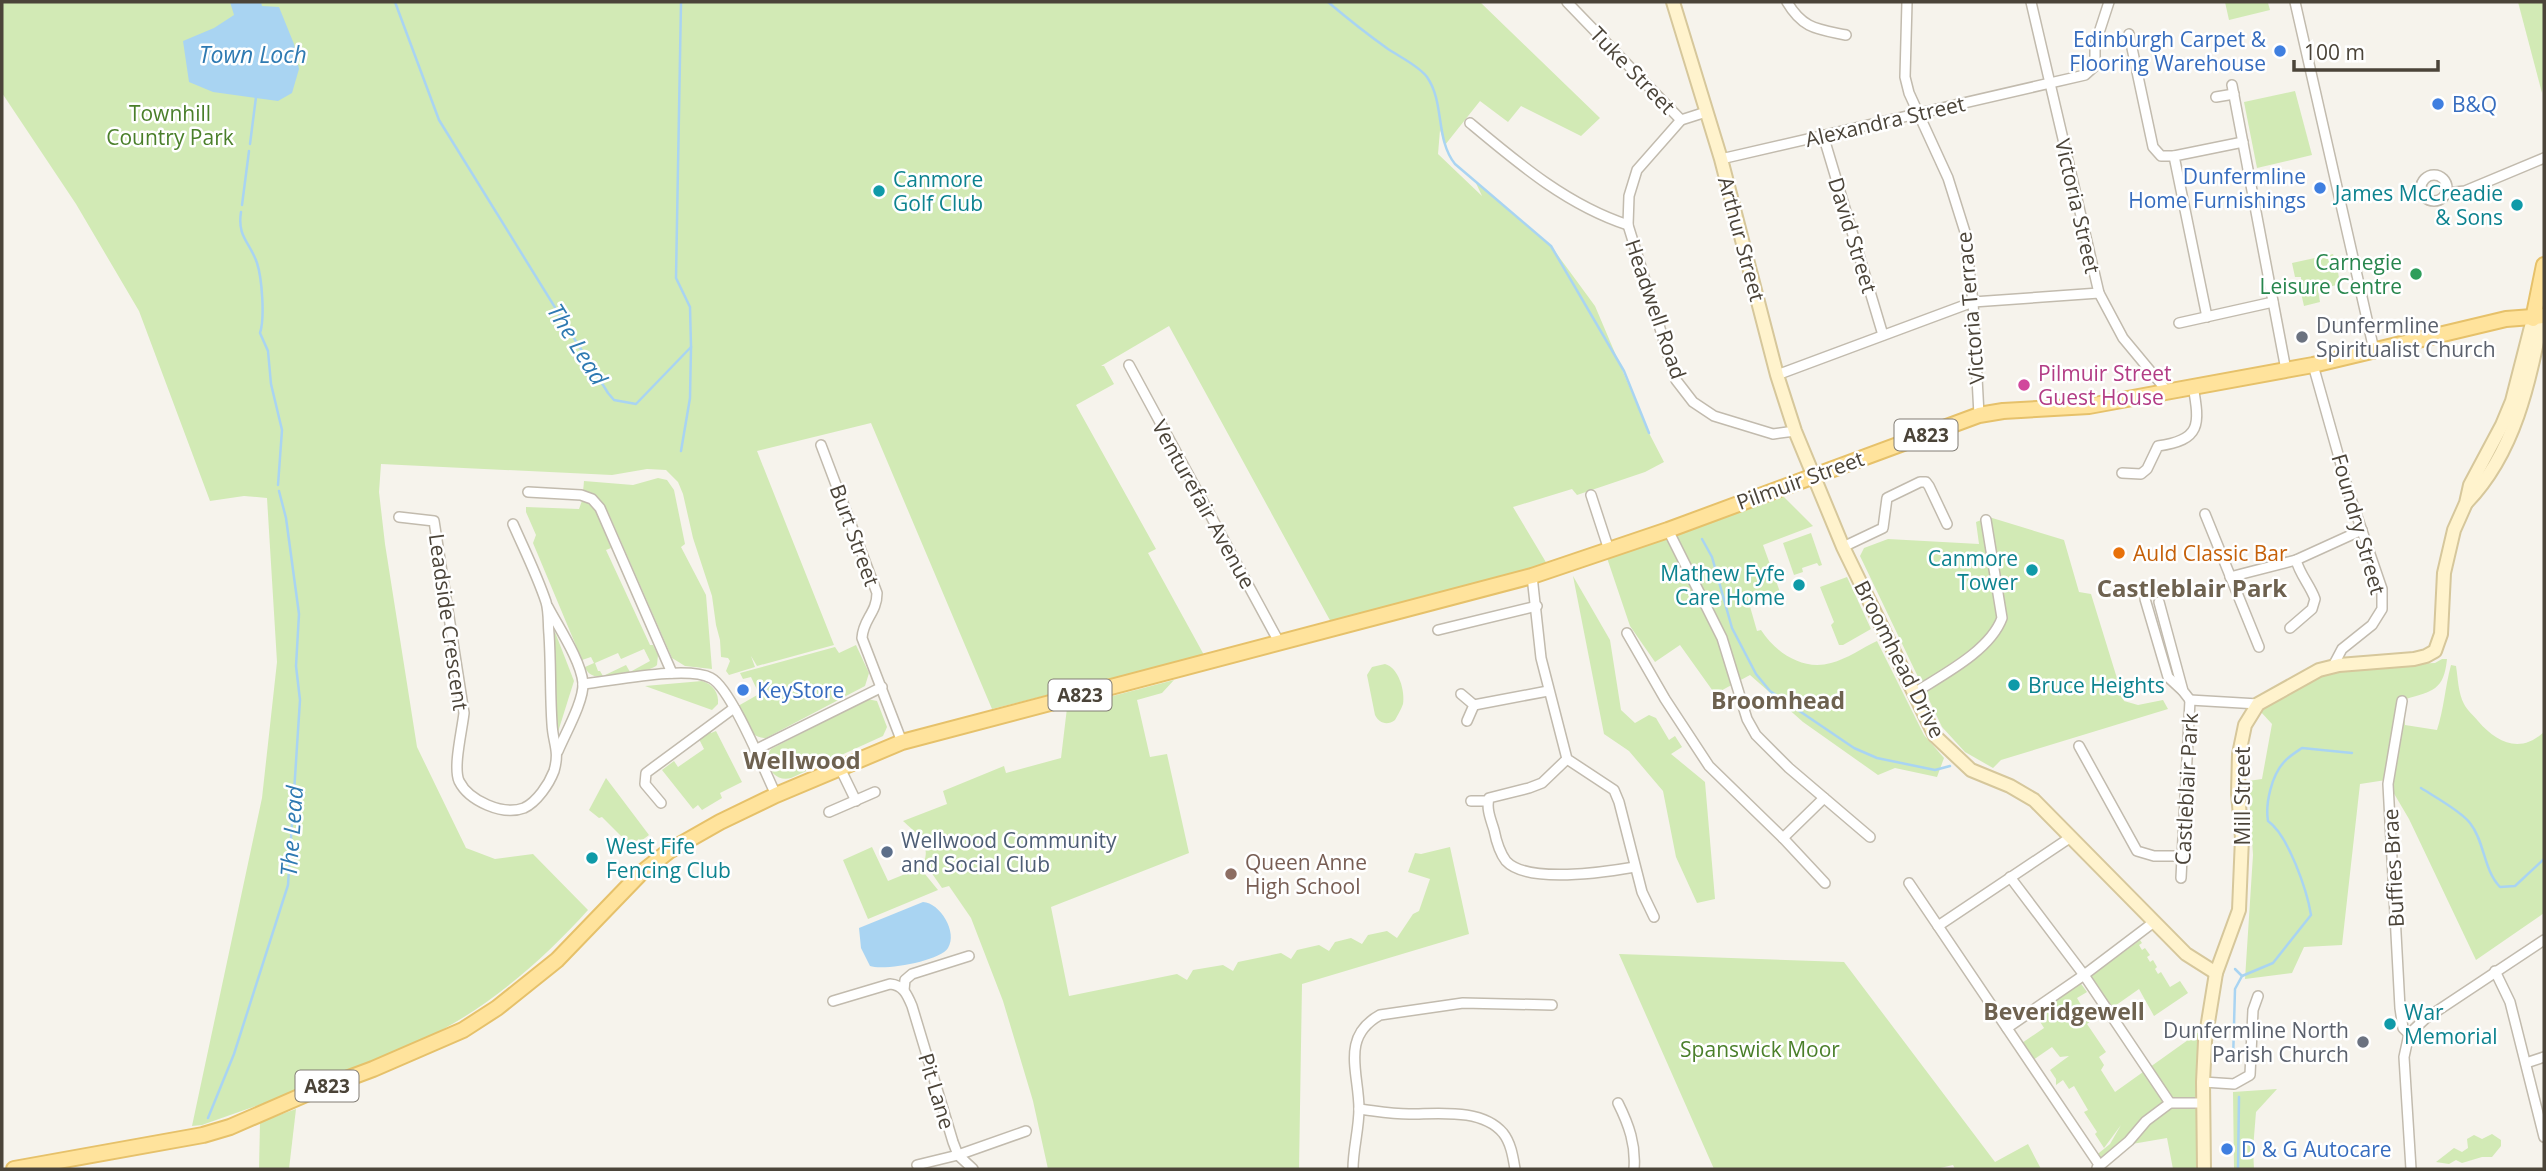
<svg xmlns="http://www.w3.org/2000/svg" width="2546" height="1171" font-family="'Open Sans',sans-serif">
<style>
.green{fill:#d2eab5;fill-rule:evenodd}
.water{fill:#a9d4f2}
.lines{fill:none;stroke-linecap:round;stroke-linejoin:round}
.stream{stroke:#a9d4f2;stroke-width:2.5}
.street-casing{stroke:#c2bbae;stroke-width:12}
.secondary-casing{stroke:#d6c79b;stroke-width:16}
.primary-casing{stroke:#e6c16a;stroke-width:18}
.street{stroke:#fff;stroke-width:9}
.secondary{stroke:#fff3cd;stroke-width:12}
.primary{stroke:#ffe39c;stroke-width:14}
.shop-dot{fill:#3f7fe0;stroke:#fff;stroke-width:2.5}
.culture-dot{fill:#0f9aa8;stroke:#fff;stroke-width:2.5}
.leisure-dot{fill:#2e9e5b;stroke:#fff;stroke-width:2.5}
.worship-dot{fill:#6b7280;stroke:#fff;stroke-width:2.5}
.hotel-dot{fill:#d1479c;stroke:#fff;stroke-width:2.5}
.food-dot{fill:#e8710a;stroke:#fff;stroke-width:2.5}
.service-dot{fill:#5c6f8a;stroke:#fff;stroke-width:2.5}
.education-dot{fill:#8d6e63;stroke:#fff;stroke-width:2.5}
.labels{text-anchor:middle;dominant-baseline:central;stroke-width:5;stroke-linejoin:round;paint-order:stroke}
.shield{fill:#fff;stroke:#817c74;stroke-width:2}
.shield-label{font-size:19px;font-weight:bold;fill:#4b4439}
.shop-label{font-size:21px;fill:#366cbe;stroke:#fff;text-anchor:start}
.street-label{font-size:21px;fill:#4b4439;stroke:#fff}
.park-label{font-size:21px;fill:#4a7f2a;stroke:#fff}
.culture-label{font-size:21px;fill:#0d838f;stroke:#fff;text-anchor:start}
.leisure-label{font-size:21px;fill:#27864d;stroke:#fff;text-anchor:end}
.worship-label{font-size:21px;fill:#5b616d;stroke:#fff;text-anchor:start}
.hotel-label{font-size:21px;fill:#b23c85;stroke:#fff;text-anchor:start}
.food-label{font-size:21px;fill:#c56008;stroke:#fff;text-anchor:start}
.service-label{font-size:21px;fill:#4e5e75;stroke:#fff;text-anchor:start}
.education-label{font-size:21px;fill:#785e54;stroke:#fff;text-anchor:start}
.water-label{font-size:23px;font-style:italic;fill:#2e7ab2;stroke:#fff}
.neighbourhood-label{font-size:23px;font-weight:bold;fill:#6e6250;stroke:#fff}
.quarter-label{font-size:24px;font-weight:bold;fill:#6e6250;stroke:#fff}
</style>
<rect width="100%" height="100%" fill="#f6f3ec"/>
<g class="green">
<path d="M2 2H1480L1600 118 1581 136 1521 106 1508 122 1480 101 1445 145 1440 130 1438 154 1482 196 1475 181 1551 246 1595 306 1649 433 1664 462 1645 472 1577 495 1572 489 1513 507 1547 564 1332 624 1169 326 1101 366H1104L1114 384 1076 405 1156 549 1148 553 1204 655 992 709 871 423 757 451 834 645 757 666 751 656 755 667 729 675 726 671 730 661 728 658 721 657 720 640 716 625 712 596 693 538 683 494 678 482 666 470 647 469 612 475 381 464 379 492 385 544 417 747 466 848 495 859 533 854 588 910C550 952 504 994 454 1023 377 1067 285 1095 202 1125L192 1126 262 798 277 662 267 498 244 496 210 501 139 311 76 204 2 93Z"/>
<path d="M2225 2H2273L2268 3 2270 10 2229 20Z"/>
<path d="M2518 2H2544V75L2542 93Z"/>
<path d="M2295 91 2312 155 2257 168 2244 102Z"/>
<path d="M2333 254 2338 267 2333 268 2334 273 2338 272 2340 284 2318 290 2320 302 2304 306 2301 293 2303 290H2299L2297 280H2301V277H2295L2292 263Z"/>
<path d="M658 478 667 480 674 490 685 544 681 547 706 595 712 669 685 666 672 658 608 512 595 496 583 492 584 481 633 485Z"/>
<path d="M1783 496 1813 526 1763 545 1780 592 1749 603 1757 631 1761 630C1776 653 1803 671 1831 663 1847 659 1862 648 1877 641L1924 735 1944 758 1937 777 1895 768 1878 775 1803 722 1750 675 1715 694 1680 645 1655 662 1630 626 1607 558Z"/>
<path d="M583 498 594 506 611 548 606 550 650 645H653L658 655 657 665C649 673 602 681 592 675 588 673 587 671 585 667L594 663 591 657 582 660 533 543 536 535 526 512V507L579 509ZM644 649 650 661 630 672 626 665 603 676 600 671H598L595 663 618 653 621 659Z"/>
<path d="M1989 517 2064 540 2079 592 2091 594 2124 701 2138 705 2163 700 2168 709 2001 760 1993 768 1965 752 1942 727 1860 556 1864 548 1888 539 1979 544 1976 522Z"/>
<path d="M1811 533 1822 565 1819 566 1817 563 1802 568 1803 572 1794 575 1783 543Z"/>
<path d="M1573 576 1610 640 1621 710 1635 723 1649 715 1656 718 1669 740 1675 736 1682 747 1671 754 1705 782 1715 899 1697 903 1676 857 1663 791 1629 751 1604 734Z"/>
<path d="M1847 577 1871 629 1843 645H1839L1831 625 1834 622 1820 587Z"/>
<path d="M555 632 574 681 557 735 554 732Z"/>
<path d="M856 645 869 673 865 686 766 738C748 738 745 720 738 706L759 694 751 677 743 679 740 673 835 647 839 653Z"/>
<path d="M2442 659H2447C2444 690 2433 691 2406 699L2404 703 2405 725 2437 730C2444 709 2445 687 2451 665L2456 666C2458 678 2458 693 2464 704 2467 710 2474 716 2478 721 2497 743 2520 754 2544 732V913L2476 960 2409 819 2386 780 2360 784 2342 945 2304 947 2292 973 2245 979 2253 855 2248 781 2262 779 2272 724 2260 711C2281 698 2303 682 2326 673 2353 664 2405 664 2435 663Z"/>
<path d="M1385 664C1399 668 1405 691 1403 704 1401 710 1397 716 1395 720 1387 726 1379 723 1375 715L1367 675 1372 667Z"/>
<path d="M1174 680 1162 693 1137 700 1150 757 1167 754 1189 853 1051 907 1069 996 1177 974 1187 980 1193 970 1223 965 1233 971 1238 962 1281 953 1291 959 1297 950 1319 945 1329 951 1335 942 1351 938 1362 944 1368 935 1387 931 1397 938 1413 914 1419 911 1430 879 1408 872 1415 853 1421 854 1450 847 1469 934 1302 984 1299 1169H1048L1033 1101 1003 1001 971 918 949 886 942 888 924 862C931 843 916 833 903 821L947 804 943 791 1004 766 1006 773 1061 758 1067 708Z"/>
<path d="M702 681C713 684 719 693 718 704L712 710 645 686Z"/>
<path d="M867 699 877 701 887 727 883 736 791 778C774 783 761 763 771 749Z"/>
<path d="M709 729 711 733 716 731 742 782 720 793 722 798 702 810 698 805 693 809 662 770 674 761 678 767 704 749 698 737Z"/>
<path d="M606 778 649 835 641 841 639 839 630 845 602 817 599 818 589 810Z"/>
<path d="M872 847 888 881 920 868 938 890 868 919 843 860Z"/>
<path d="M2140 940 2142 943 2139 945 2142 950 2145 948 2150 955 2147 957 2150 962 2153 960 2157 967 2155 969 2158 974 2161 972 2170 987 2180 981 2188 993 2154 1016 2139 989 2112 1008 2090 977Z"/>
<path d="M1619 954 1844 962 1995 1162 2028 1144 2041 1169H1955L1953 1165 1936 1169H1714Z"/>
<path d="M2079 981 2087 992 2077 998 2084 1010 2079 1014 2084 1021 2089 1018 2091 1021 2087 1024 2106 1052 2099 1057 2104 1065 2101 1070 2115 1092 2209 1025 2204 1169H2173L2167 1138 2132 1144 2100 1166 2094 1157 2110 1144 2121 1125 2104 1148 2095 1134 2097 1132 2084 1112 2088 1110 2074 1086 2069 1089 2063 1080 2056 1085V1079L2050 1070 2069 1056 2060 1057 2052 1047 2030 1062 2019 1045 2044 1028 2034 1012Z"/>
<path d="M2277 1089 2256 1112 2253 1149 2254 1169H2234L2233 1092Z"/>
<path d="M296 1109 289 1169H259L260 1122Z"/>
<path d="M2492 1134 2501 1140V1146L2492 1157H2482L2462 1163 2456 1160 2449 1164 2436 1162 2454 1148 2462 1152 2468 1148 2467 1139 2474 1135 2482 1139Z"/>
</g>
<g class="water">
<path d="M230 2H261L262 6 279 7 294 44 299 69 292 93 278 101 213 92 189 82 183 41 214 28 234 15Z"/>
<path d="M923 902C940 903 958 932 948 948 940 961 884 971 870 966L861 948 859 928Z"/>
</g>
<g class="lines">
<g class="stream">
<path d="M395 2 439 120 608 393 614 400 636 404 691 347"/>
<path d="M1328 2C1348 19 1367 34 1388 49 1400 57 1419 66 1427 77 1445 103 1435 139 1455 164L1551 246 1624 371 1649 433"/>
<path d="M250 144 256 97"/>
<path d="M242 205 249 151"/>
<path d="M241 212C237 237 250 242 257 263 262 278 265 318 260 333L268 351 271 384 282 430 278 485"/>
<path d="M681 451 690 398 691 347 690 307 676 278 681 2"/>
<path d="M1702 539 1712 557 1732 628 1756 674 1770 691 1854 748 1877 758 1935 770 1950 766"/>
<path d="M2421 788C2435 797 2461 811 2470 823 2485 842 2483 869 2500 887L2515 886 2544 859"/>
<path d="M2235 969 2242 976"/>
<path d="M2233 1061 2235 989 2242 976 2273 963 2311 915C2307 890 2288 835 2268 821 2265 803 2272 775 2284 762 2288 757 2296 752 2302 748L2352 753"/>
<path d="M208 1118 234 1054 288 885 300 700 296 666 299 614 286 518 279 491"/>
<path d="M2238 1169 2239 1097"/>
</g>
<defs>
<g id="street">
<path d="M1567 2 1681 120 1706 112"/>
<path d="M1787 2C1803 29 1817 29 1846 35"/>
<path d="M1907 2 1905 77 1909 93 1948 178 1965 232 1973 302 1979 415"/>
<path d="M2031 2 2099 293 2123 338 2167 391"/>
<path d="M2295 2 2374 350"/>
<path d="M2129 34 2153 147 2161 156H2174"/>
<path d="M2232 85 2286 370"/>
<path d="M2216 97 2234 94"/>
<path d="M1681 120 1637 170 1629 196 1628 225 1676 380 1693 402 1714 416 1773 434 1795 431"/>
<path d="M1470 123C1519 164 1567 205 1628 225"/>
<path d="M1823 135 1883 335"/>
<path d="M1721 159 2085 75 2095 66V45L2109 2"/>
<circle cx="2434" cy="188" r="13"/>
<path d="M2446 193 2465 191 2544 158"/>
<path d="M2207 317 2174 156 2243 142"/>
<path d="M2179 323 2273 302"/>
<path d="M1129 365 1279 642"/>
<path d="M2313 365 2349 493 2382 589V609L2372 625 2342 649 2333 666"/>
<path d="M1777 375 1973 302 2099 293"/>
<path d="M821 445 877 593C877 613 863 619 862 638L902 742"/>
<path d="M2122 473 2141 474 2147 469 2158 446C2201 440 2200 425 2193 386"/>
<path d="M528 492 581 495 592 499 600 508 672 673"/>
<path d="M1591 495 1609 550"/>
<path d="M2205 514 2259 647"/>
<path d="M399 517 434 521 464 713C462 731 453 767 459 781 469 801 503 816 524 808 537 802 549 784 554 771 560 750 553 744 552 724 550 694 551 664 549 634 548 624 549 612 546 602 537 575 524 549 513 524"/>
<path d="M1668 530 1722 638 1747 719 1756 735 1789 768 1870 837"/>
<path d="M1843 547 1883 528 1887 498 1920 482H1926L1929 486 1947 524"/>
<path d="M1532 576 1541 658 1567 759 1614 790 1619 802 1642 892 1654 917"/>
<path d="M2230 577 2296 560 2362 530"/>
<path d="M2145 599 2168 677 2182 690"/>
<path d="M2159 602 2183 691 2190 700"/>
<path d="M548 607C559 628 581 661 583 683 584 701 565 734 558 751"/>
<path d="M2290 628 2312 609 2315 599C2310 585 2300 575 2296 560"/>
<path d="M1438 630 1537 606"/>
<path d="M1627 633 1665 699 1709 766 1783 838 1825 883"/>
<path d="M583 684C613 681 687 665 711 678 731 688 765 772 776 795"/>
<path d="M1914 693C1942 675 1990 651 2002 618L1986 520"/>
<path d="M1461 694 1474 705 1467 721"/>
<path d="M2190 700 2258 704"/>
<path d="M2402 701 2388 784 2400 1008 2403 1028 2409 1034"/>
<path d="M1474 705 1548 691"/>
<path d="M2079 746 2137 851 2154 856H2182"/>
<path d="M755 750 882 687"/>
<path d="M1567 759 1542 783 1529 788 1489 798C1486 809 1491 820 1494 830 1496 840 1500 853 1506 861 1527 884 1606 872 1635 867"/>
<path d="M840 768 856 801"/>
<path d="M1471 801H1488"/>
<path d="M661 803 645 784 646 773 734 708"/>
<path d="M829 812 875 792"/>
<path d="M1783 838 1824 798"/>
<path d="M2010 877 2084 975 2170 1103"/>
<path d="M2181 878 2190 700"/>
<path d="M1909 883 2100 1166"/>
<path d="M1938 926 2071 837"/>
<path d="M2495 971 2510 1002 2544 1137"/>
<path d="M904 990 905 980 912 974 969 956"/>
<path d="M833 1001 890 984C903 985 907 994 912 1006L953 1142 958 1155 973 1169"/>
<path d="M2007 1028 2084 975 2154 922"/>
<path d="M2526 1063 2544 1057"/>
<path d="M2203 1082 2234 1084 2250 1075 2253 1010 2258 996"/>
<path d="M1618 1103C1629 1125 1636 1145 1634 1169"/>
<path d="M1359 1109C1376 1111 1392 1114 1409 1114 1438 1114 1482 1108 1503 1133 1511 1143 1513 1157 1515 1169"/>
<path d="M917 1165 958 1155 1026 1131"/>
<path d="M2097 1168 2129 1141 2146 1121 2170 1103H2203"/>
<path d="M1353 1169C1353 1149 1359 1129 1359 1109 1359 1073 1340 1037 1380 1015L1463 1003 1552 1005"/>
<path d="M2411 1169 2404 1057 2409 1034 2425 1019 2544 940"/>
</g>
<g id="secondary">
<path d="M1673 2 1721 159 1777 375 1795 431 1843 547 1935 736 1971 770 2010 786 2034 800 2186 954 2216 973"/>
<path d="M2467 502C2515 452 2529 383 2542 317"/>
<path d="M2204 1169 2203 1082 2205 1041 2216 973 2239 910 2242 838 2238 794 2239 754 2245 725 2258 704 2319 670 2339 665 2414 659 2426 656 2435 651 2441 634 2444 573 2454 530 2466 503 2470 485 2502 425 2512 401 2533 319"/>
</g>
<g id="primary">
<path d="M2533 319 2544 265"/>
<path d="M14 1169 203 1135 230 1127 306 1094 373 1069 463 1030 497 1008 557 960 640 874 669 851 720 822 776 795 902 742 1532 576 1668 530 1979 415 2003 411 2089 406 2313 365 2506 319 2544 316"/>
</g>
</defs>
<use href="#street" class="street-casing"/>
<use href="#secondary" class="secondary-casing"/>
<use href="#primary" class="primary-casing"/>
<use href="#street" class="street"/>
<use href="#secondary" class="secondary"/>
<use href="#primary" class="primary"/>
</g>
<g class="shop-dot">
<circle cx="2280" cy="51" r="7"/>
<circle cx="2438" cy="104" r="7"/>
<circle cx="2320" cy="188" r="7"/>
<circle cx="743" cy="690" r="7"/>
<circle cx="2227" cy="1149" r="7"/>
</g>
<g class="culture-dot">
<circle cx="879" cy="191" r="7"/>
<circle cx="2517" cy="205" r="7"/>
<circle cx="2032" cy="570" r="7"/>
<circle cx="1799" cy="585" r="7"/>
<circle cx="2014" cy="685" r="7"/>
<circle cx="592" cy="858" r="7"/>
<circle cx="2390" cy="1024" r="7"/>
</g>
<circle class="leisure-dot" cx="2416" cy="274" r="7"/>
<g class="worship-dot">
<circle cx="2302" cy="337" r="7"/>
<circle cx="2363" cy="1042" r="7"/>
</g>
<circle class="hotel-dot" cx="2024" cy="385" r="7"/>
<circle class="food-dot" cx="2119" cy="553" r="7"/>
<circle class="service-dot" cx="887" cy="852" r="7"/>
<circle class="education-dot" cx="1231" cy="874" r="7"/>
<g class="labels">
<g class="shield">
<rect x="1894.5" y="419.5" width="63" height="31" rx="5"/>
<rect x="1048.5" y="679.5" width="63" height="31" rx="5"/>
<rect x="295.5" y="1070.5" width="63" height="31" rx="5"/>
</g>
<g class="shield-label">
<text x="1926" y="435">A823</text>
<text x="1080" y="695">A823</text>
<text x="327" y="1086">A823</text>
</g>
<g class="shop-label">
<text x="2266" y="39" text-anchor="end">Edinburgh Carpet &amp;<tspan x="2266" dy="24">Flooring Warehouse</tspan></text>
<text x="2452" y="104">B&amp;Q</text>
<text x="2306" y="176" text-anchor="end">Dunfermline<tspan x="2306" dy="24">Home Furnishings</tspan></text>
<text x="757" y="690">KeyStore</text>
<text x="2241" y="1149">D &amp; G Autocare</text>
</g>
<g class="street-label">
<text transform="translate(1633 70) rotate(46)">Tuke Street</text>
<text transform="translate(1885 121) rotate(-13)">Alexandra Street</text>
<text transform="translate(2078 206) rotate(77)">Victoria Street</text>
<text transform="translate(1853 235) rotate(73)">David Street</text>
<text transform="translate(1742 239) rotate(75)">Arthur Street</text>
<text transform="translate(1970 308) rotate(-95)">Victoria Terrace</text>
<text transform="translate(1656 309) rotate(71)">Headwell Road</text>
<text transform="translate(1800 480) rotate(-20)">Pilmuir Street</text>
<text transform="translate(1204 504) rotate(61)">Venturefair Avenue</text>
<text transform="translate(2359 524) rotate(74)">Foundry Street</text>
<text transform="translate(855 535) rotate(70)">Burt Street</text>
<text transform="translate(449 622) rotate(82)">Leadside Crescent</text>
<text transform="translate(1900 659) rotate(63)">Broomhead Drive</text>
<text transform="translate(2186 789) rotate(-87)">Castleblair Park</text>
<text transform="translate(2242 796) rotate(-90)">Mill Street</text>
<text transform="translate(2393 868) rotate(-93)">Buffies Brae</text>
<text transform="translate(937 1091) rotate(73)">Pit Lane</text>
</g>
<g class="park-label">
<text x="170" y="113">Townhill<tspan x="170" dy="24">Country Park</tspan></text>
<text x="1760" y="1049">Spanswick Moor</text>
</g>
<g class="culture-label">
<text x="893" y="179">Canmore<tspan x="893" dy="24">Golf Club</tspan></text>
<text x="2503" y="193" text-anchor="end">James McCreadie<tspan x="2503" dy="24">&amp; Sons</tspan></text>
<text x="2018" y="558" text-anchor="end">Canmore<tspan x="2018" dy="24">Tower</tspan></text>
<text x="1785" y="573" text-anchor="end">Mathew Fyfe<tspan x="1785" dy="24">Care Home</tspan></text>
<text x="2028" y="685">Bruce Heights</text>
<text x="606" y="846">West Fife<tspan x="606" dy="24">Fencing Club</tspan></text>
<text x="2404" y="1012">War<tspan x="2404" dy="24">Memorial</tspan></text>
</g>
<g class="leisure-label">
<text x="2402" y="262">Carnegie<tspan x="2402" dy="24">Leisure Centre</tspan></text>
</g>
<g class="worship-label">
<text x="2316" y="325">Dunfermline<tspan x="2316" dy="24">Spiritualist Church</tspan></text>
<text x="2349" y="1030" text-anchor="end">Dunfermline North<tspan x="2349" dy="24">Parish Church</tspan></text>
</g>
<g class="hotel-label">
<text x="2038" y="373">Pilmuir Street<tspan x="2038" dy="24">Guest House</tspan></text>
</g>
<g class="food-label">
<text x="2133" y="553">Auld Classic Bar</text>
</g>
<g class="service-label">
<text x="901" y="840">Wellwood Community<tspan x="901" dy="24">and Social Club</tspan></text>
</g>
<g class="education-label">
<text x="1245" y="862">Queen Anne<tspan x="1245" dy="24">High School</tspan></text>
</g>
<g class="water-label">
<text x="253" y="54">Town Loch</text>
<text transform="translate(578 344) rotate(58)">The Lead</text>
<text transform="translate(291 831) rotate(-86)">The Lead</text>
</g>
<g class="neighbourhood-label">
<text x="1778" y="700">Broomhead</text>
<text x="2064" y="1011">Beveridgewell</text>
</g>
<g class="quarter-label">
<text x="2192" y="587">Castleblair Park</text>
<text x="802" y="759">Wellwood</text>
</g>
</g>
<rect width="2546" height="1171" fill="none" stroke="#4b4439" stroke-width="7"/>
<path d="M2294 60v10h144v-10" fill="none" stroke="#4b4439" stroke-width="3.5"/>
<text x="2304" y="60" font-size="21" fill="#4b4439" stroke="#ffffff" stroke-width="5" paint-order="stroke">100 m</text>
</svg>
